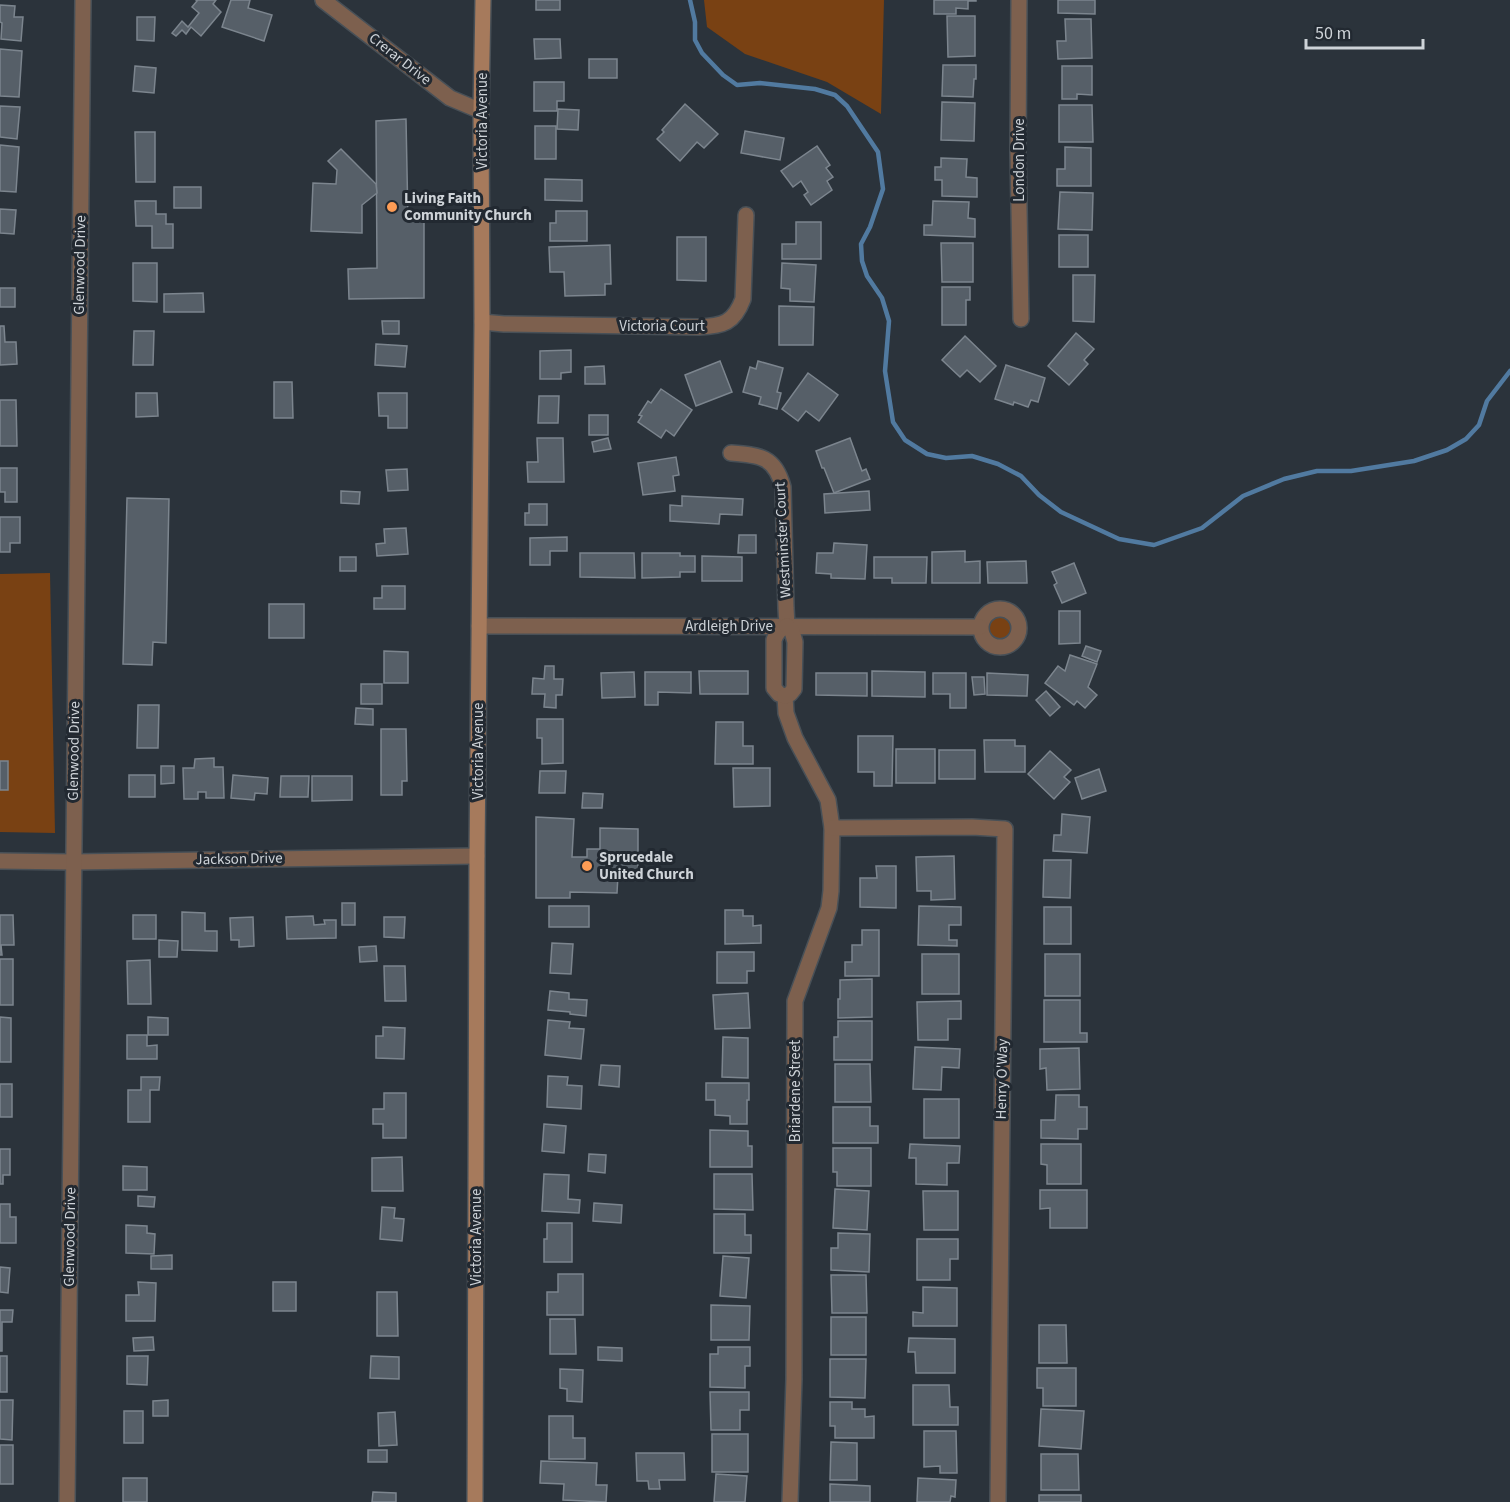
<svg xmlns="http://www.w3.org/2000/svg" width="1510" height="1502" font-family="'Source Sans 3',sans-serif">
<style>
.green{fill:#794113}
.lines{fill:none;stroke-linecap:round;stroke-linejoin:round}
.stream{stroke:#517aa0;stroke-width:4.5}
.building{fill:#565f68;stroke:#7c858e;stroke-width:1.5}
.street-casing{stroke:#485057;stroke-width:18}
.secondary-casing{stroke:#485057;stroke-width:18}
.street{stroke:#7d604e;stroke-width:15}
.secondary{stroke:#a67a5c;stroke-width:15}
.poi-dot{fill:#fd9c55;stroke:#222931;stroke-width:2}
.labels{text-anchor:middle;dominant-baseline:central;stroke-width:6;stroke-linejoin:round;paint-order:stroke}
.street-label{font-size:15px;fill:#ced3d8;stroke:#222931}
.poi-label{font-size:15px;font-weight:bold;fill:#ced3d8;stroke:#222931;text-anchor:start}
</style>
<rect width="100%" height="100%" fill="#2b333b"/>
<g class="green">
<path d="M704 0H884L881 114 827 82 745 54 707 27Z"/>
<path d="M50 573 55 833 0 832V574Z"/>
<circle cx="1000" cy="628" r="11"/>
</g>
<g class="lines">
<path class="stream" d="M690 0 695 22V40L702 53 723 75 737 85 760 83 815 89 835 95 847 106 878 152 883 189 870 227 861 244 862 261 867 276 882 298 889 321 885 371 893 422 905 440 927 454 946 458 972 456 998 464 1021 476 1039 495 1061 512 1119 539 1154 545 1202 528 1243 496 1284 479 1317 471H1351L1414 461 1447 450 1466 439 1479 425 1487 401 1510 371"/>
</g>
<g class="building">
<path d="M196 0H216L213 4 221 12 201 36 191 27 186 34 182 30 176 36 172 33 182 21 188 27 199 13 192 7 197 1Z"/>
<path d="M231 0H250L248 8 272 15 264 41 222 27Z"/>
<rect x="536" y="0" width="24" height="10"/>
<path d="M934 0H976V1H968V9L956 8V14H934Z"/>
<path d="M1058 0H1095V14L1058 13Z"/>
<path d="M0 5 15 6 14 17H23L21 41 1 39 2 23 0 22Z"/>
<path d="M947 16H975V56L948 57Z"/>
<path d="M137 17H155L154 41 137 40Z"/>
<path d="M1065 19H1091L1092 58 1058 59 1057 41H1066Z"/>
<path d="M534 39H560L561 58 535 59Z"/>
<path d="M0 49 22 51 19 97 0 96Z"/>
<rect x="589" y="59" width="28" height="19"/>
<path d="M943 65H976V79H974L973 97 942 96Z"/>
<path d="M135 66 156 68 154 93 133 91Z"/>
<path d="M1062 66H1092V95L1077 94V99H1062Z"/>
<path d="M534 82H564V101H557V111H534Z"/>
<path d="M942 102 975 103 974 141 941 140Z"/>
<path d="M685 104 718 134 704 148 697 142 680 161 657 139 664 132 662 130Z"/>
<path d="M1059 105H1092L1093 142H1059Z"/>
<path d="M0 106 20 107 17 139 0 137Z"/>
<path d="M558 109 579 110 578 130 557 129Z"/>
<path d="M406 119 408 221 424 220V298L349 299 348 269 377 268 376 121Z"/>
<rect x="535" y="126" width="21" height="33"/>
<path d="M745 131 784 138 780 160 741 153Z"/>
<path d="M135 132H155V182H136Z"/>
<path d="M0 145 19 147 16 192 0 191Z"/>
<path d="M817 146 830 165 826 168 833 177 827 181 832 190 811 205 804 195 808 192 801 181 793 187 781 171Z"/>
<path d="M1065 147 1091 148V186H1057V169H1065Z"/>
<path d="M341 149 376 184 377 193 362 205V233L311 231 313 183 336 184 337 170 328 161Z"/>
<path d="M941 158 967 159 966 177 977 178V197L942 196V180H935V167H941Z"/>
<path d="M545 179 582 180V201L545 200Z"/>
<rect x="174" y="187" width="27" height="21"/>
<path d="M1060 192 1093 193 1092 230 1058 229Z"/>
<path d="M135 201H156V214H166V224H173V248H152V226H136Z"/>
<path d="M933 201 969 202 968 218 975 219V237L924 235V225H932Z"/>
<path d="M0 209 16 210 14 234 0 233Z"/>
<path d="M556 211H587V241H550V223H556Z"/>
<path d="M796 222H821V259H782V244H796Z"/>
<rect x="1059" y="235" width="29" height="32"/>
<path d="M677 237H706V281L677 280Z"/>
<path d="M941 243H973V282H942Z"/>
<path d="M610 245 611 284H605V295L565 296 564 272H550L549 247Z"/>
<path d="M133 263H157V302L133 301Z"/>
<path d="M782 263 816 265 814 302 790 301V289L781 288Z"/>
<path d="M1073 275H1095L1094 322 1073 321Z"/>
<path d="M942 287H970V300H966V325H942Z"/>
<rect x="0" y="288" width="15" height="19"/>
<path d="M203 293 204 312H164V294Z"/>
<path d="M779 306 814 307 813 345H779Z"/>
<path d="M382 321H399V334H383Z"/>
<path d="M0 326H4L5 342H16L17 364 0 365Z"/>
<path d="M134 331H154L153 365H133Z"/>
<path d="M1076 333 1094 349 1084 360 1088 364 1069 385 1048 366Z"/>
<path d="M965 336 996 366 980 382 967 370 960 377 942 360Z"/>
<path d="M376 344 407 346 405 367 375 365Z"/>
<path d="M571 350V372L561 373V379H540V351Z"/>
<path d="M720 361 732 392 696 406 685 375Z"/>
<path d="M758 361 783 368 777 392 781 393 777 409 759 404 761 397 743 392 750 367 756 369Z"/>
<path d="M1006 365 1045 378 1038 402 1031 400 1028 407 1014 402 1013 405 995 399Z"/>
<path d="M604 366 605 384H585V367Z"/>
<path d="M808 373 838 395 819 421 806 411 798 421 782 409Z"/>
<path d="M274 382H292L293 418H274Z"/>
<path d="M661 389 692 410 674 436 666 430 661 438 638 422 642 416 639 415 648 401 651 403Z"/>
<path d="M136 393H157L158 416 136 417Z"/>
<path d="M378 393H407V428H388V416H379Z"/>
<path d="M539 396H559L558 423H538Z"/>
<path d="M0 400H16L17 446H0Z"/>
<rect x="589" y="415" width="19" height="20"/>
<path d="M537 438H563L564 482H528L527 462H538Z"/>
<path d="M608 438 611 449 594 452 592 442Z"/>
<path d="M850 438 862 471 866 469 870 479 834 493 824 468H822L816 451Z"/>
<path d="M676 457 679 475 673 476 675 491 643 495 638 463Z"/>
<path d="M0 468H17V502H5V492H0Z"/>
<path d="M407 469 408 490 388 491 386 470Z"/>
<path d="M341 491 360 492 359 504 341 503Z"/>
<path d="M869 491 870 510 825 513 824 494Z"/>
<path d="M682 496 743 499 742 515 720 514 719 524 670 521V505L682 506Z"/>
<path d="M127 498 169 499 166 643 153 642 152 665 123 664Z"/>
<path d="M529 504H547V525H525V513H529Z"/>
<path d="M0 517H20V543H10V552H0Z"/>
<path d="M406 528 408 554 377 556 376 544 385 543 384 529Z"/>
<path d="M739 535H756V553H738Z"/>
<path d="M567 537V551H550V565H530V538Z"/>
<path d="M834 543 867 545 865 579 831 578V574L816 573 817 553H833Z"/>
<path d="M965 551V562L980 561V583H932V552Z"/>
<path d="M580 553H634L635 578 580 577Z"/>
<path d="M642 553H680V556H695V572H680V577L642 578Z"/>
<path d="M702 556 742 557V581H702Z"/>
<rect x="340" y="557" width="16" height="14"/>
<path d="M874 557H927L926 583H892V578H874Z"/>
<path d="M1026 561 1027 583H988L987 562Z"/>
<path d="M1074 563 1086 593 1062 603 1054 585 1057 583 1052 572Z"/>
<path d="M382 586H405V609H374V598H382Z"/>
<rect x="269" y="604" width="35" height="34"/>
<path d="M1059 611H1080V643L1059 644Z"/>
<path d="M1086 646 1101 651 1097 662 1082 656Z"/>
<path d="M384 651 408 652V683H384Z"/>
<path d="M1070 655 1097 664 1088 687 1097 695 1085 708 1077 701 1074 705 1045 683 1058 666 1065 671Z"/>
<path d="M545 666H554V679H563L562 695H556V708L544 707 545 694H532L533 678 544 679Z"/>
<path d="M699 671H748V694H700Z"/>
<path d="M872 671 925 672V697L872 696Z"/>
<path d="M634 672 635 697 602 698 601 673Z"/>
<path d="M645 672H691V693L658 692V705H645Z"/>
<path d="M816 673H867V696L816 695Z"/>
<path d="M933 673H966V708H950V694H933Z"/>
<path d="M987 673 1028 675 1027 696 987 695Z"/>
<path d="M972 677H984L985 694 974 695Z"/>
<rect x="361" y="684" width="21" height="20"/>
<path d="M1046 691 1060 707 1050 716 1036 700Z"/>
<path d="M138 705H159L158 748H137Z"/>
<path d="M356 708 373 709V725L355 724Z"/>
<path d="M537 719H563V763L542 764V738H537Z"/>
<path d="M716 722H743V746H753V764H715Z"/>
<path d="M381 729H406L407 781H402V795H381Z"/>
<path d="M858 736H893L892 786H874V772H858Z"/>
<path d="M984 740H1015V746H1025V772H985Z"/>
<rect x="896" y="749" width="39" height="34"/>
<rect x="939" y="750" width="36" height="29"/>
<path d="M1050 751 1071 770 1064 777 1070 782 1054 799 1028 774Z"/>
<path d="M214 758V767H223L224 798H206V792H198V799H184L183 768H194L195 759Z"/>
<rect x="0" y="761" width="8" height="29"/>
<path d="M161 766H174V783L161 784Z"/>
<path d="M733 768H770V806L734 807Z"/>
<path d="M1099 769 1106 791 1082 799 1075 778Z"/>
<path d="M540 771H566L565 793H539Z"/>
<rect x="129" y="775" width="26" height="22"/>
<path d="M233 775 268 778 267 794 255 793 254 800 231 798Z"/>
<path d="M281 776H309L308 797H280Z"/>
<path d="M312 776H352V800L312 801Z"/>
<path d="M583 793 603 794 602 808H582Z"/>
<path d="M1062 814 1090 817 1087 853 1053 851 1054 835H1061Z"/>
<path d="M536 817 574 819 572 857H587V849H600V828L638 829V875H618L617 893 570 892V898H536Z"/>
<path d="M954 856 955 899 931 900V891H917L916 857Z"/>
<path d="M1044 860H1071L1070 898 1043 897Z"/>
<path d="M876 866H896V908L860 907V878H877Z"/>
<rect x="342" y="903" width="13" height="22"/>
<rect x="549" y="906" width="40" height="21"/>
<path d="M919 906 961 907V925H949V940H957V946L918 945Z"/>
<rect x="1044" y="907" width="27" height="37"/>
<path d="M725 910H743V916H753V926L761 925V943L725 944Z"/>
<path d="M182 912 205 913V931H217V951L182 950Z"/>
<path d="M0 915H13L14 945H1L2 955H0Z"/>
<rect x="133" y="915" width="23" height="24"/>
<path d="M313 916 314 925 325 924 324 920H336V938L287 939 286 917Z"/>
<path d="M253 917 254 946 239 947V940H231L230 918Z"/>
<path d="M384 917H405L404 938 384 937Z"/>
<path d="M862 930H879V976H845V962H852V945H862Z"/>
<path d="M159 940 178 941 177 957H159Z"/>
<path d="M552 943 573 944 571 974 550 973Z"/>
<path d="M376 946 377 961 360 962 359 947Z"/>
<path d="M717 952H754V971H747V983H717Z"/>
<rect x="922" y="954" width="37" height="40"/>
<rect x="1045" y="954" width="35" height="42"/>
<rect x="0" y="959" width="13" height="46"/>
<path d="M150 960 151 1004H128L127 961Z"/>
<path d="M384 966H405L406 1001H385Z"/>
<path d="M872 979V1017L838 1018V999H840V980Z"/>
<path d="M550 991 569 993V999L587 1000 586 1016 570 1014V1012L548 1010Z"/>
<path d="M748 993 750 1028 715 1029 713 995Z"/>
<path d="M1044 1000H1080V1033H1087V1042H1044Z"/>
<path d="M961 1001V1019H948V1040H918L917 1002Z"/>
<path d="M0 1017 11 1018V1062H0Z"/>
<path d="M148 1017 168 1018V1035H148Z"/>
<path d="M548 1020 570 1022 569 1028 584 1029 581 1059 545 1055Z"/>
<path d="M838 1021H872V1060H834V1037H838Z"/>
<path d="M383 1027 405 1028 404 1059 376 1058V1036H383Z"/>
<path d="M127 1035H147V1046L157 1045V1059H127Z"/>
<path d="M723 1037 748 1038V1078L722 1077Z"/>
<path d="M915 1047 960 1049 959 1068 942 1067 941 1090 913 1089Z"/>
<path d="M1079 1048 1080 1089 1047 1090 1046 1068 1040 1069V1049Z"/>
<path d="M835 1064H870L871 1102H835Z"/>
<path d="M601 1065 620 1066 619 1087 599 1085Z"/>
<path d="M548 1076 568 1077 567 1085 582 1086 581 1109 547 1107Z"/>
<path d="M141 1077H160L159 1090H150V1122H128V1090H141Z"/>
<path d="M706 1083H749V1100H747V1124H730V1116L715 1115V1100H706Z"/>
<rect x="0" y="1084" width="12" height="33"/>
<path d="M384 1093H406V1138H383V1124H373V1109H384Z"/>
<path d="M1056 1095H1079V1107H1087V1129H1078V1139L1041 1138V1120H1055Z"/>
<rect x="924" y="1099" width="35" height="39"/>
<path d="M833 1107H870V1126H878V1143H833Z"/>
<path d="M544 1124 566 1126 564 1153 542 1151Z"/>
<path d="M710 1130 748 1131V1146H752V1167H710Z"/>
<path d="M910 1144 960 1146 959 1163H947V1185L916 1184V1158H909Z"/>
<path d="M1041 1144H1081V1184H1047V1165L1041 1164Z"/>
<path d="M833 1148H871V1186H837V1172H833Z"/>
<path d="M0 1149H10V1175H3V1184H0Z"/>
<path d="M589 1154 606 1155 605 1173 588 1171Z"/>
<path d="M402 1157 403 1191H372V1158Z"/>
<path d="M123 1166 147 1167V1190H123Z"/>
<path d="M544 1174 569 1175 568 1199 580 1200 579 1213 542 1211Z"/>
<path d="M714 1174H752L753 1210 714 1209Z"/>
<path d="M835 1189 869 1191 867 1230 833 1228Z"/>
<path d="M1040 1190H1087V1228H1050V1208L1040 1209Z"/>
<path d="M923 1191H958V1230H924Z"/>
<path d="M138 1196 155 1197 154 1207 138 1206Z"/>
<path d="M594 1203 622 1205 621 1223 593 1221Z"/>
<path d="M0 1204H10V1217H16V1243H0Z"/>
<path d="M382 1207 395 1208 394 1218 404 1219 402 1241 380 1239Z"/>
<path d="M714 1214H745V1235H751V1253H714Z"/>
<path d="M547 1223H572V1262H544V1239H547Z"/>
<path d="M126 1225 147 1226V1233L155 1234 154 1254 126 1253Z"/>
<path d="M838 1233 870 1234 869 1272 831 1270V1248H838Z"/>
<path d="M917 1239H958V1259H950V1280H917Z"/>
<path d="M172 1255V1269H151V1256Z"/>
<path d="M723 1256 749 1258 746 1298 720 1296Z"/>
<path d="M0 1267 10 1268 8 1293 0 1292Z"/>
<path d="M558 1274H583V1315H547V1292H558Z"/>
<path d="M831 1275H866L867 1313H832Z"/>
<path d="M138 1282 156 1283 155 1321H126V1295H139Z"/>
<rect x="273" y="1282" width="23" height="29"/>
<path d="M923 1287 957 1288V1326H913V1312L923 1313Z"/>
<path d="M377 1292H397L398 1336H377Z"/>
<path d="M711 1305 750 1306 749 1340H711Z"/>
<path d="M0 1310H13L12 1322H2V1351H0Z"/>
<rect x="831" y="1317" width="35" height="38"/>
<path d="M550 1319H575L576 1354H550Z"/>
<path d="M1039 1325H1066L1067 1363H1039Z"/>
<path d="M153 1337 154 1350 134 1351 133 1338Z"/>
<path d="M909 1338 955 1339V1373H916L915 1352H908Z"/>
<path d="M598 1347 622 1348V1361L598 1360Z"/>
<path d="M718 1347H750V1366H745V1388L710 1387V1354H718Z"/>
<rect x="0" y="1356" width="7" height="36"/>
<path d="M127 1356H148L147 1385 127 1384Z"/>
<path d="M371 1356 399 1357V1379L370 1378Z"/>
<path d="M830 1359H866L865 1398 830 1397Z"/>
<path d="M1037 1368H1076V1406H1043V1388H1037Z"/>
<path d="M560 1369 583 1370 582 1402 567 1401V1389L560 1388Z"/>
<path d="M913 1385H949L950 1407H958V1425H913Z"/>
<path d="M710 1392H749V1410H740V1430H711Z"/>
<path d="M0 1400H13L12 1440 0 1439Z"/>
<path d="M168 1400V1416H153V1401Z"/>
<path d="M830 1402H852V1409H865V1417L874 1416V1438H835V1426H830Z"/>
<path d="M1041 1409 1084 1411 1081 1449 1039 1446Z"/>
<rect x="124" y="1411" width="19" height="32"/>
<path d="M395 1412 397 1445 379 1446 378 1413Z"/>
<path d="M549 1416H573V1438H585V1459H549Z"/>
<path d="M924 1431H956L957 1473H940V1466L924 1467Z"/>
<rect x="712" y="1434" width="36" height="38"/>
<path d="M831 1442 857 1443V1480H830Z"/>
<rect x="0" y="1445" width="13" height="39"/>
<rect x="368" y="1450" width="19" height="12"/>
<path d="M636 1453H684L685 1480H659L660 1489H649L648 1481H637Z"/>
<path d="M1041 1454H1078L1079 1490H1041Z"/>
<path d="M541 1461 597 1463 596 1485H607L606 1502 563 1500 564 1484 540 1483Z"/>
<path d="M716 1474 747 1476 745 1502H714Z"/>
<rect x="123" y="1478" width="24" height="24"/>
<path d="M918 1478 956 1480 955 1497 951 1496 950 1502H917Z"/>
<path d="M830 1484 870 1486V1502H830Z"/>
<path d="M373 1492 396 1493V1502H372Z"/>
<rect x="1039" y="1495" width="42" height="7"/>
</g>
<g class="lines">
<defs>
<g id="street">
<path d="M323 0 450 98 481 111"/>
<path d="M1019 0 1018 152 1021 319"/>
<path d="M482 322 504 324 699 327C723 326 734 323 743 299L746 215"/>
<path d="M731 453C759 455 775 456 783 487L786 608 787 626"/>
<circle cx="1000" cy="628" r="19"/>
<path d="M479 626 980 627"/>
<path d="M785 696 786 713 795 738 828 800 832 828 831 891 829 908 795 1001 794 1379 790 1502"/>
<path d="M785 696 779 694 774 688V640C777 632 780 629 787 626"/>
<path d="M785 696 790 694 794 689 795 642 792 631 787 626"/>
<path d="M832 828 972 827 1005 829 998 1502"/>
<path d="M0 861 73 862 477 856"/>
<path d="M67 1502 83 0"/>
</g>
<path id="secondary" d="M475 1502 477 856 482 322 481 111 483 0"/>
</defs>
<use href="#street" class="street-casing"/>
<use href="#secondary" class="secondary-casing"/>
<use href="#street" class="street"/>
<use href="#secondary" class="secondary"/>
</g>
<g class="poi-dot">
<circle cx="392" cy="207" r="6"/>
<circle cx="587" cy="866" r="6"/>
</g>
<g class="labels">
<g class="street-label">
<text transform="translate(400 59) rotate(38)">Crerar Drive</text>
<text transform="translate(482 121) rotate(-90)">Victoria Avenue</text>
<text transform="translate(1019 160) rotate(-90)">London Drive</text>
<text transform="translate(80 265) rotate(-89)">Glenwood Drive</text>
<text x="662" y="326">Victoria Court</text>
<text transform="translate(783 540) rotate(-93)">Westminster Court</text>
<text x="729" y="626">Ardleigh Drive</text>
<text transform="translate(74 751) rotate(-89)">Glenwood Drive</text>
<text transform="translate(478 751) rotate(-90)">Victoria Avenue</text>
<text transform="translate(239 859) rotate(-1)">Jackson Drive</text>
<text transform="translate(1002 1079) rotate(-89)">Henry O'Way</text>
<text transform="translate(795 1091) rotate(-90)">Briardene Street</text>
<text transform="translate(70 1237) rotate(-89)">Glenwood Drive</text>
<text transform="translate(476 1237) rotate(-90)">Victoria Avenue</text>
</g>
<g class="poi-label">
<text x="404" y="198">Living Faith<tspan x="404" dy="17">Community Church</tspan></text>
<text x="599" y="857">Sprucedale<tspan x="599" dy="17">United Church</tspan></text>
</g>
</g>
<path d="M1306 39v9h117v-9" fill="none" stroke="#ced3d8" stroke-width="3"/>
<text x="1315" y="39" font-size="18" fill="#ced3d8" stroke="#222931" stroke-width="4.5" paint-order="stroke">50 m</text>
</svg>
